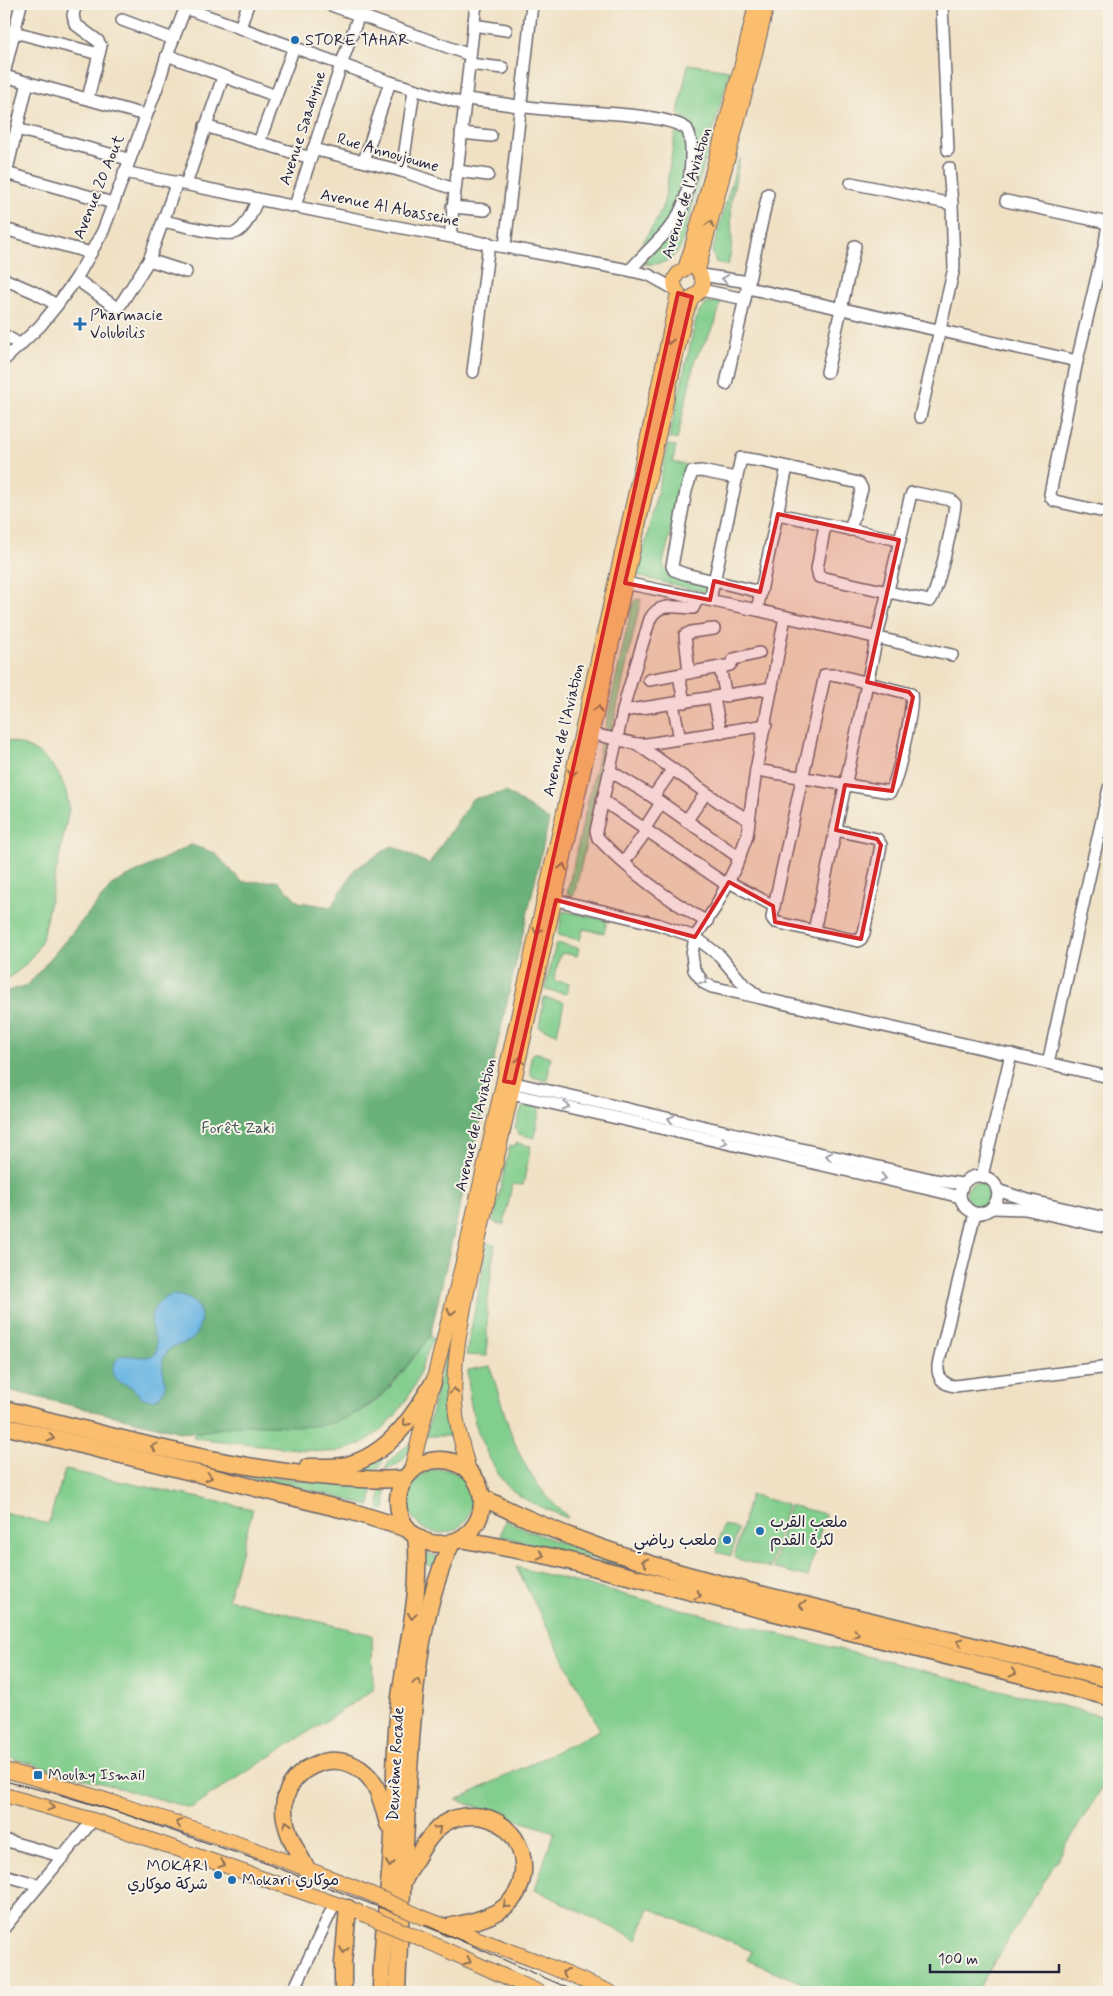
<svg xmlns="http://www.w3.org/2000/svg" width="1113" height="1996" font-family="Mynerve,'Playpen Sans Arabic',sans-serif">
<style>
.green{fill:#82ce8d;stroke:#527864}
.forest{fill:#69b178;stroke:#466a5a}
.water{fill:#69b5e2;stroke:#466c8e}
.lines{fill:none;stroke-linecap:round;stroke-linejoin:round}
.minor-casing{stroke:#6a656b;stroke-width:14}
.major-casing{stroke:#6a656b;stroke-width:16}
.highway-casing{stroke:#6a656b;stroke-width:19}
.minor{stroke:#fff;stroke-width:11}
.major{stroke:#fbbe6e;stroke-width:14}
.highway{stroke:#fbbe6e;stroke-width:16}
.tram{stroke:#22223b;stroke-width:1}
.major-bridge-casing{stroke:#6a656b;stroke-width:16;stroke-linecap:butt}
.major-bridge{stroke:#fbbe6e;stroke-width:14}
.oneway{stroke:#8e7054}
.oneway2{stroke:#9c9ca7}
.marked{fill:#d62828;fill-opacity:0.2;stroke:#d62828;stroke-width:4;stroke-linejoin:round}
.poi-dot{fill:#1f6fb2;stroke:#f7f3e8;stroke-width:2}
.labels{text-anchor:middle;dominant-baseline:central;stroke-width:4;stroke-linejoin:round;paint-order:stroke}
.poi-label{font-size:16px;fill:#22223b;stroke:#f7f3e8;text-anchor:start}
.street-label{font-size:16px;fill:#22223b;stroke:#f7f3e8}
.park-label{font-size:16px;fill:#3f5654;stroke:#f7f3e8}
</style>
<rect width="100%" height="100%" fill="#f7f3e8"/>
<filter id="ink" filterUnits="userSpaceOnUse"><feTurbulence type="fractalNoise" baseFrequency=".02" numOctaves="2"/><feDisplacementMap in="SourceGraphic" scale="10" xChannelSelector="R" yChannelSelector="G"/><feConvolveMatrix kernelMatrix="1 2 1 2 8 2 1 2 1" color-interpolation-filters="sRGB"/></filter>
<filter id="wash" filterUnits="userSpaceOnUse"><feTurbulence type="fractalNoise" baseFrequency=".0096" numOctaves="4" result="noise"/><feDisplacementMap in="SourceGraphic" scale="20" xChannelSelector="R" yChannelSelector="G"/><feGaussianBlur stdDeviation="1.12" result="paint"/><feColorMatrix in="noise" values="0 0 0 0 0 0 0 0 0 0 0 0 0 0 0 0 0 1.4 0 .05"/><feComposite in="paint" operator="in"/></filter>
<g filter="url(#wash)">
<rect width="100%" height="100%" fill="#f0e1c4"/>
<g class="green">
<path d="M688 64 730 70 682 244C674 261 662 265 645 264H643L678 222 692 128 678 113Z"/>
<path d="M679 131 683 134C689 157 688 192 676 214 670 225 648 244 639 254L637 252 657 219 664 202 675 134Z"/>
<path d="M740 158 731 202 732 244 728 266 716 262 712 253 737 163Z"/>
<path d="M721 301 715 324 695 359 677 440 669 438 697 315 706 304Z"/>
<path d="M668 445 676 446 673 462 687 465 663 563C665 579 695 580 709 583L707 593 638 576Z"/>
<path d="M641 599 611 734 604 733 632 605 635 600Z"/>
<path d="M4 740C43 748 65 769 69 809L42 939C33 958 23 970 4 980Z"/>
<path d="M602 740 610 742 574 895 567 893Z"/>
<path d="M563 911 607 920 604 933 583 929 580 940 558 935Z"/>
<path d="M556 943 579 948 577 956 564 953 560 955 554 977 555 981 569 983 567 994 545 990Z"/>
<path d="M544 998 564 1002 557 1034 539 1027Z"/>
<path d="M534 1053H538L551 1057 547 1081 533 1077 530 1073 531 1057Z"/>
<path d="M528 1105 540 1108 534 1138 519 1134 515 1127 522 1108Z"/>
<path d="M516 1143 531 1146 523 1185 512 1184 504 1225 493 1222 510 1145 515 1146Z"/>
<circle cx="979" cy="1195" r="13"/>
<path d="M488 1243 495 1244 487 1307V1356L466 1355Z"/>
<path d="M453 1321 457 1322 449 1361 447 1382 454 1436H426Z"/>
<path d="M430 1336 434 1339C426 1353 422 1367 416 1382 399 1418 368 1452 326 1452L194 1438V1434C212 1428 229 1425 247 1425 291 1423 335 1432 373 1403 395 1386 412 1359 430 1336Z"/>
<path d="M490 1366C509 1426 517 1474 568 1517L567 1518C549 1510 527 1503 512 1490 504 1484 498 1474 494 1466 476 1435 468 1405 468 1370Z"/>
<path d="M412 1442C408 1456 399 1467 384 1469L396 1454Z"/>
<path d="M388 1451 377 1471 353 1472Z"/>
<circle cx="440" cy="1501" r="32"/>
<path d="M65 1470 253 1509 228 1599 372 1635 373 1690 191 1808 4 1756V1512L48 1524Z"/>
<path d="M241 1473 373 1489 370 1506 314 1491 240 1475Z"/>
<path d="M381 1489 386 1490 385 1510 379 1509Z"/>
<path d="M750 1495 787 1504 770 1568 734 1558Z"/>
<path d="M789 1505 825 1514 808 1577 773 1568Z"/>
<path d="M505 1520 534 1533 628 1568 500 1536Z"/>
<path d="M723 1525 738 1529 731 1556 717 1552Z"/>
<path d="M424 1554 438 1556 434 1566 425 1565Z"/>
<path d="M516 1567 1109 1718V1776L976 1992H823L747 1960 752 1951 649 1908 637 1940 535 1889 554 1832 456 1800 600 1730Z"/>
</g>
<path class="forest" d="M506 792 549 820 430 1336C397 1378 371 1421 313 1426 291 1427 269 1424 248 1425 225 1425 203 1435 180 1432L4 1389V992L28 985 113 884 191 845 215 853 242 882 278 881 299 902 331 907 355 869 392 846 429 864 472 799Z"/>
<path class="water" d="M173 1295C192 1296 206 1308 199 1327 198 1331 197 1335 194 1338 186 1346 170 1343 165 1355 156 1372 175 1381 158 1398 145 1403 140 1395 131 1387 127 1384 121 1384 117 1380 109 1374 113 1362 120 1356 133 1353 143 1361 155 1354 160 1342 152 1335 151 1323 150 1309 160 1298 173 1295Z"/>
</g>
<g filter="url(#ink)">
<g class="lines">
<defs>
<g id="minor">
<path d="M76 4 73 15 75 24 98 41 101 46 99 54"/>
<path d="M328 4 470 55"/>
<path d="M942 4 948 150"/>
<path d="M185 8 390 82 464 104"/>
<path d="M122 20 173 39"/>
<path d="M473 25 506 30"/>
<path d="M240 28 248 4"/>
<path d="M14 32 99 54 88 98"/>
<path d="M167 55 276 96"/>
<path d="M469 64 503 68"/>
<path d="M4 74 21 4"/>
<path d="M4 76 145 115"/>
<path d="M465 99C496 102 526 108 557 110 587 113 665 113 687 129 692 138 691 149 691 159 689 221 668 228 630 270"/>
<path d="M205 126 311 158"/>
<path d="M17 129 128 159"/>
<path d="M461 133 491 136"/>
<path d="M259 142 294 47"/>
<path d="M313 149 402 171 454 189"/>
<path d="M364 161 390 82"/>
<path d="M949 168 952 204"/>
<path d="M402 171 414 90"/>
<path d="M457 171 488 175"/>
<path d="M124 172 371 222 623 269 649 275 676 290"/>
<path d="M6 173 113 203"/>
<path d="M4 182 28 82"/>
<path d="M851 183 952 204 954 268 920 417"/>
<path d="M186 184 223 77"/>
<path d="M1006 201 1108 223"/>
<path d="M295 206 341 65 363 4"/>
<path d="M452 207 485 210"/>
<path d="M164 221C178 224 227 238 237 232 248 226 253 208 258 199"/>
<path d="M1109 223H1108L1105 243 1077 361 1050 494 1051 498 1055 501 1109 513"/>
<path d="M4 229 91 253"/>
<path d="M450 236 476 4"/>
<path d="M505 246 532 4"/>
<path d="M149 260 186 272"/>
<path d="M701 275 749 282"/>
<path d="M4 279 34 292 57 305"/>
<path d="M76 279 114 306 118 307 121 304 149 260 177 182"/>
<path d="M748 288 1077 361"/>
<path d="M701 290 745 299"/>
<path d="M4 335 21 345"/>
<path d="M4 360 40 326 57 305 76 279 103 231 159 82 167 55 187 4"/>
<path d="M473 372 489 243"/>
<path d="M827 372 855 246"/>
<path d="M726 384 768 194"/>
<path d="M736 478 701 471 692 472 686 491 672 566 674 570 685 574 760 592"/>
<path d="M778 514 899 540"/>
<path d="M625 583 757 610 952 655"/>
<path d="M698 598 693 608C677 608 659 601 650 619L626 698 596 831 598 838C629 871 667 899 707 922"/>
<path d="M710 600 741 458 761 461 859 483 862 489 850 530"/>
<path d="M757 610 787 467"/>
<path d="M785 617 756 770 747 836 736 866 715 908 695 937 692 954 694 970 704 983 712 987 1109 1077"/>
<path d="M720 668 726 696"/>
<path d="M689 673 685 635 691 632 714 629"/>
<path d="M679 675 684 702"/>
<path d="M649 680 726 666 730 665 734 659 759 653"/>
<path d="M714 698 721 733"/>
<path d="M673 704 680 739"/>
<path d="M623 711 772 688"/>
<path d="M593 734 637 744H647L766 725"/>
<path d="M637 744 722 804 749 820"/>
<path d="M756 770 890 792C897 785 915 702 911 694L837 675H825L774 906 772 918 775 922 858 941 861 939 864 933 881 845 877 839 836 830"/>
<path d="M610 771 653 797 740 858"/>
<path d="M653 797 672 770"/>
<path d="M602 800 727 885"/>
<path d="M686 821 706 793"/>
<path d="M645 828 661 803"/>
<path d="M624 862 647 830"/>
<path d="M729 882 774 906"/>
<path d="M556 900 657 924 695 937 720 956 744 985 757 995"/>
<path d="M814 931 877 637C888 591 899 544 910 498L912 493H916L951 500 955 504C954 517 937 596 930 601L824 578 819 577 817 569 825 525"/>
<path d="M1048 1063 1109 788"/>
<path d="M506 1081 935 1180 962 1184"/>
<path d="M503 1092 941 1192 960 1197C964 1209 975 1218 987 1211 992 1209 995 1204 997 1199 1004 1173 960 1165 960 1197"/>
<path d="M982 1176 1011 1054"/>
<path d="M997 1190 1028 1200 1109 1219"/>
<path d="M992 1208 1025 1209 1109 1228"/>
<path d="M975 1213 938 1365C937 1377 943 1385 955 1386L1109 1367"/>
<path d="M4 1840 64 1857"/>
<path d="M4 1875 39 1885"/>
<path d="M4 1928 93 1820"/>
<path d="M293 1992 335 1903"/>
</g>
<g id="major">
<path d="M411 1471 463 1262 650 428 678 293C671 283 674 274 685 269L692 247 741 68 756 4"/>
<path d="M469 1471C463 1448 456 1426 455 1403 452 1367 460 1331 466 1296L685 316 692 297C703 292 706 282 698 271L703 250 751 70 767 4"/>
<path d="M4 1770C44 1780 84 1793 124 1806 207 1832 290 1861 371 1894"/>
<path d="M4 1795 93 1820 357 1911"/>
<path d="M424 1918 539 1962 610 1992"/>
<path d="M424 1940 539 1992"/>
</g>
<g id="highway">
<path d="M4 1409C95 1432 185 1457 279 1471 321 1477 362 1481 404 1479"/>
<path d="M4 1426 353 1512 408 1529"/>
<circle cx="440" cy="1502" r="42"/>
<path d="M308 1467C321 1467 334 1468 347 1465 388 1455 413 1417 433 1383"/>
<path d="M482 1497C602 1559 736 1589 867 1620 948 1639 1028 1660 1109 1679"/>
<path d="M460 1539 553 1557 1109 1697"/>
<path d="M307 1869C297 1852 284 1829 284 1809 284 1769 335 1745 365 1773 379 1785 383 1807 388 1824"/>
<path d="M404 1880C415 1861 425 1838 443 1824 452 1818 462 1816 472 1816 523 1815 543 1884 499 1911 483 1920 466 1923 448 1927"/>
<path d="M343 1992V1963L348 1908"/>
<path d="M381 1992C381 1940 390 1889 393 1837 395 1791 394 1744 400 1697 407 1644 422 1590 416 1536"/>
<path d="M397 1992C399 1930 404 1868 407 1806 412 1719 415 1621 452 1542"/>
</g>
</defs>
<use href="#minor" class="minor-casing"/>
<use href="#major" class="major-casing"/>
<use href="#highway" class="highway-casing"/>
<use href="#minor" class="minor"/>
<use href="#major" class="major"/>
<use href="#highway" class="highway"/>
<path class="tram" d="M4 1781 54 1793 121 1813 257 1860 423 1924 577 1992"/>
<defs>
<g id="major-bridge">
<path d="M371 1894 424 1918"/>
<path d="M363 1914 424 1940"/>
</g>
</defs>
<use href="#major-bridge" class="major-bridge-casing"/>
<use href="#major-bridge" class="major-bridge"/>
</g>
<defs><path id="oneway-chevron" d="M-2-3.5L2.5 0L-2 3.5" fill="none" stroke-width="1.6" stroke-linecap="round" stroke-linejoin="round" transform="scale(1.25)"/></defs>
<g class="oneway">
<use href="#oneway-chevron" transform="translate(710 224) rotate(-75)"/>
<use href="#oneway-chevron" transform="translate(669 341) rotate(102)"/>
<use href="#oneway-chevron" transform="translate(598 709) rotate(-78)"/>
<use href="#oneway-chevron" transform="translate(572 773) rotate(103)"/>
<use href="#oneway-chevron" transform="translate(563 867) rotate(-77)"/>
<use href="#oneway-chevron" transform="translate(537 931) rotate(103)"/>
<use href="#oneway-chevron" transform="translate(520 1060) rotate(-77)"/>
<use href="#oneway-chevron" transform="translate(451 1312) rotate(104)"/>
<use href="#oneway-chevron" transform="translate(454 1391) rotate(-91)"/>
<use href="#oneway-chevron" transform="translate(406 1423) rotate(129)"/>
<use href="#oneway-chevron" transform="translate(51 1438) rotate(14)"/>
<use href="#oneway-chevron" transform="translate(154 1447) rotate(-166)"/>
<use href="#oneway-chevron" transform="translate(209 1477) rotate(14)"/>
<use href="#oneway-chevron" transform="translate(541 1555) rotate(13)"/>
<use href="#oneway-chevron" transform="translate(645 1562) rotate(-164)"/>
<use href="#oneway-chevron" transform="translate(698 1595) rotate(15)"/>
<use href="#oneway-chevron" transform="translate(802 1605) rotate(-166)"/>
<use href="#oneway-chevron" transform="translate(412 1616) rotate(98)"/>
<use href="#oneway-chevron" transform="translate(856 1634) rotate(14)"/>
<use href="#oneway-chevron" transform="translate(960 1642) rotate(-167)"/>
<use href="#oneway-chevron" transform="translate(1013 1673) rotate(15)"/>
<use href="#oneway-chevron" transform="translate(417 1682) rotate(-82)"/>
<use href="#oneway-chevron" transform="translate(51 1807) rotate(15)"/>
<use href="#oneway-chevron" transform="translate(179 1823) rotate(-161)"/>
<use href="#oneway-chevron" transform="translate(287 1824) rotate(-106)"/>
<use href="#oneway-chevron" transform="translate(438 1829) rotate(-42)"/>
<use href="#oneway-chevron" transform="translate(222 1864) rotate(19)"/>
<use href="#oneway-chevron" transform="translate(390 1864) rotate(96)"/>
<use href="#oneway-chevron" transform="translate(506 1905) rotate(139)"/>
<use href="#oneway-chevron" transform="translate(344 1950) rotate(96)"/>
<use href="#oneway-chevron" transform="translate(468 1961) rotate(25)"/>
<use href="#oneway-chevron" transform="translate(565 1973) rotate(-157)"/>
</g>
<g class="oneway2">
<use href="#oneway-chevron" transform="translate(725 279) rotate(-171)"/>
<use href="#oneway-chevron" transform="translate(704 981) rotate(39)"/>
<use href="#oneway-chevron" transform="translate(566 1106) rotate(13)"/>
<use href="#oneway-chevron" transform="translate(671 1119) rotate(-167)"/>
<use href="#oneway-chevron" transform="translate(724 1142) rotate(13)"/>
<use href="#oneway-chevron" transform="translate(829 1156) rotate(-167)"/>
<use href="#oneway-chevron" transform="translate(883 1178) rotate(13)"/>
</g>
</g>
<path class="marked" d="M678 293 692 297 625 583 710 600 714 581 760 592 778 514 899 540 867 682 909 692 913 697 892 791 845 785 836 830 877 839 881 845 861 939 775 922 773 906 729 882 695 937 556 900 514 1083 504 1081Z"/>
<g class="poi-dot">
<circle cx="295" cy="40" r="5"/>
<path d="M77.5 316.5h5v5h5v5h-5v5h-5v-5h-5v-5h5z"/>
<circle cx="760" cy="1531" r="5"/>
<circle cx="727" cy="1540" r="5"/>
<rect x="33" y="1770" width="10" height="10" rx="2.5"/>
<circle cx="218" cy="1875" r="5"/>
<circle cx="232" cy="1880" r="5"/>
</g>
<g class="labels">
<g class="poi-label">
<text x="305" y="40">STORE TAHAR</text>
<text x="90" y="315">Pharmacie<tspan x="90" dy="18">Volubilis</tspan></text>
<text x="770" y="1522">ملعب القرب<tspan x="770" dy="18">لكرة القدم</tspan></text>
<text x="717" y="1540" text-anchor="end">ملعب رياضي</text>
<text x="48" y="1775">Moulay Ismail</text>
<text x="208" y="1866" text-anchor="end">MOKARI<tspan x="208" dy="18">شركة موكاري</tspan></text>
<text x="242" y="1880">Mokari موكاري</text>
</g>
<g class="street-label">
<text transform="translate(303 128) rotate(-72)">Avenue Saadiyine</text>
<text transform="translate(388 153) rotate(16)">Rue Annoujoume</text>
<text transform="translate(99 187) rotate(-68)">Avenue 20 Aout</text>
<text transform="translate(687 193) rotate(-73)">Avenue de l'Aviation</text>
<text transform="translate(390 208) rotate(11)">Avenue Al Abasseine</text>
<text transform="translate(564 730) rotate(-77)">Avenue de l'Aviation</text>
<text transform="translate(476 1125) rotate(-77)">Avenue de l'Aviation</text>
<text transform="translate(396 1764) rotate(-87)">Deuxième Rocade</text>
</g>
<g class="park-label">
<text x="238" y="1128">Forêt Zaki</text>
</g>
</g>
<rect width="1113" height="1996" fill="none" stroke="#f7f3e8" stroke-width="20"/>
<path d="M930 1964v8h129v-8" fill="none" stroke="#22223b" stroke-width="2.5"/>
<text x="938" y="1964" font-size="15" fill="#22223b" stroke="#f7f3e8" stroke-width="4" paint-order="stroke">100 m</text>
</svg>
